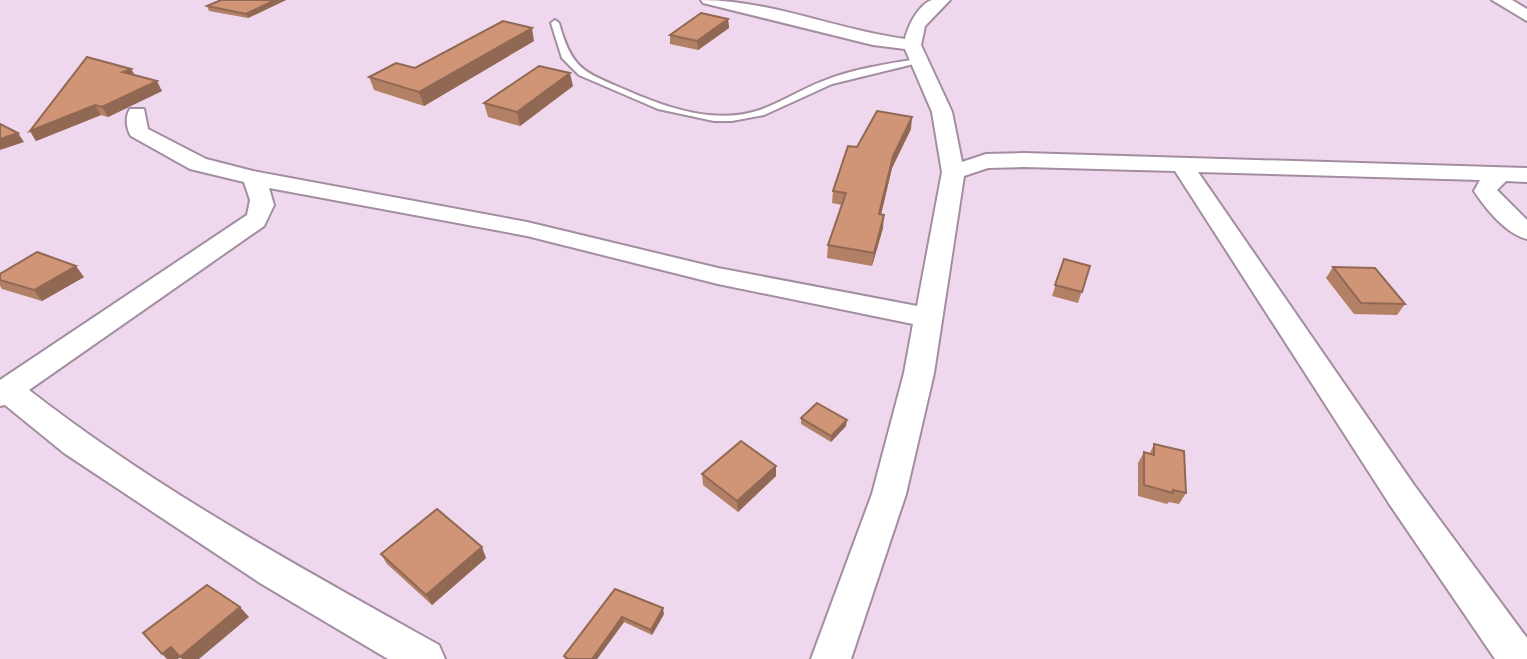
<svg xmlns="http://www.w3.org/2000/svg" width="1527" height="659" font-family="Cabin,sans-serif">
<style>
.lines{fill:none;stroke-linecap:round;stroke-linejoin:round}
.lane-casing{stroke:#a38ea1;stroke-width:4}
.street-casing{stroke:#a38ea1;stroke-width:4}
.lane{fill:#fff;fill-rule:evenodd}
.street{fill:#fff;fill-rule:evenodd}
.wall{fill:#b28065}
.shaded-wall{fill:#916853}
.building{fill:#cf9576;stroke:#916853;stroke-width:2}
</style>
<rect width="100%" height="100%" fill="#efd8ed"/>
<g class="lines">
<defs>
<path id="lane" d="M555 20 559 23C572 70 584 72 626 90 667 108 716 125 760 110 782 102 802 89 823 81 853 69 886 64 917 59L922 62 832 84 764 115 732 121H714L658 109 579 75 562 58 551 23Z"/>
<g id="street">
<path d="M701 0C770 0 837 30 905 39 908 26 918 5 932 0 936 0 945 0 950 0L925 26 921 45 952 112 962 162 986 154 1024 153 1527 168V182L1506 181 1497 190 1527 220V239C1506 234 1486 209 1474 191L1480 180 1198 172 1414 485 1527 638V659H1495L1390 505 1175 171 1024 167 988 168 964 176 934 373 906 494 851 659H811L872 494 904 373 913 324 718 284 527 236 269 188 274 205 264 226 29 390C156 489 299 567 439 645L445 659H388L260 583 64 453 5 405 0 406V380L247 215 250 200 244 182 190 169 131 136C126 129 125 116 130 109H144L148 129 206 159 253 171 527 222 718 268 917 306 942 172 932 112 905 49 873 45 703 3Z"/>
<path d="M1492 0H1512L1527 9V21Z"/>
</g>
</defs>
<use href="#lane" class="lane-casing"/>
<use href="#street" class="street-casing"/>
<use href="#lane" class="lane"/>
<use href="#street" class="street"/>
</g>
<g class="wall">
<path d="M221 0H286L248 18 209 11 207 6Z"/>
<path d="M728 19 729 28 698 50 670 44V35Z"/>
<path d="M534 41 424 106 374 90 369 77 415 68Z"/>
<path d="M131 69 135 75 162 91 108 117 101 115 36 141 30 131Z"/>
<path d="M573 86 520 126 488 117 484 103Z"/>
<path d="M911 129 892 168 881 215 883 228 872 266 827 258 828 245 842 205 832 203 833 191Z"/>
<path d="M1064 259 1090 266 1078 303 1052 296Z"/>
<path d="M1333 267 1405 304 1397 315 1354 314 1326 278Z"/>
<path d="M0 274 84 277 42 301 2 289 0 286Z"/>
<path d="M801 418 846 426 831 442 801 424Z"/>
<path d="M1154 444 1186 493 1179 504 1169 502 1167 504 1138 496V463L1144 452 1150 453Z"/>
<path d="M702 474 776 476 738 512 703 485Z"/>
<path d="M381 554 486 558 432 605 387 564Z"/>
<path d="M615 589 664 614 652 635 624 622 597 659H565L564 656Z"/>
</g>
<g class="shaded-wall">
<path d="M275 0H286L248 18 246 14Z"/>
<path d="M728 19 729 28 698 50 697 41Z"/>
<path d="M532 28 534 41 424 106 419 92Z"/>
<path d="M131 69 136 78 123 72Z"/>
<path d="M570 73 573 86 520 126 517 112Z"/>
<path d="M157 81 162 91 108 117 102 107Z"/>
<path d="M95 105 101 115 36 141 30 131Z"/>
<path d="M912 117 911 129 892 168 878 227 879 214 893 156Z"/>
<path d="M18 133 24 142 0 150V139Z"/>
<path d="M884 215 883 228 872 266 874 253Z"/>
<path d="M76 266 84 277 42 301 34 290Z"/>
<path d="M847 420 846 426 831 442V436Z"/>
<path d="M776 466V476L738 512 737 501Z"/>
<path d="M482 547 486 558 432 605 426 595Z"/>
<path d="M240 607 249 617 199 659H182L180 657 178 659H167L162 654 171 647Z"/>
<path d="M663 608 664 614 652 635 651 630Z"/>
<path d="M622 617 624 622 597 659H592Z"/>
</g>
<g class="building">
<path d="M221 0H275L246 14 207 6Z"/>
<path d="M701 13 728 19 697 41 670 35Z"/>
<path d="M503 21 532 28 419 92 369 77 396 63 415 68Z"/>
<path d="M87 57 131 69 123 72 157 81 102 107 95 105 30 131Z"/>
<path d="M539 66 570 73 517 112 484 103Z"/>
<path d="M877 111 912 117 893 156 879 214 884 215 874 253 828 245 846 193 833 191 848 146 857 147Z"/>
<path d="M0 124 18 133 0 139Z"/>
<path d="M37 252 76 266 34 290 0 280V274Z"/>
<path d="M1064 259 1090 266 1082 292 1055 285Z"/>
<path d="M1333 267 1375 268 1405 304 1361 303Z"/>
<path d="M817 403 847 420 831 436 801 418Z"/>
<path d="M741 441 776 466 737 501 702 474Z"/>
<path d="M1154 444 1184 451 1186 493 1173 490V493L1144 485V452L1154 455Z"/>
<path d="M437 509 482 547 426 595 381 554Z"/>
<path d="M207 585 240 607 180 657 171 647 162 654 143 633Z"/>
<path d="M615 589 663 608 651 630 622 617 592 659H569L564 656Z"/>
</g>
</svg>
